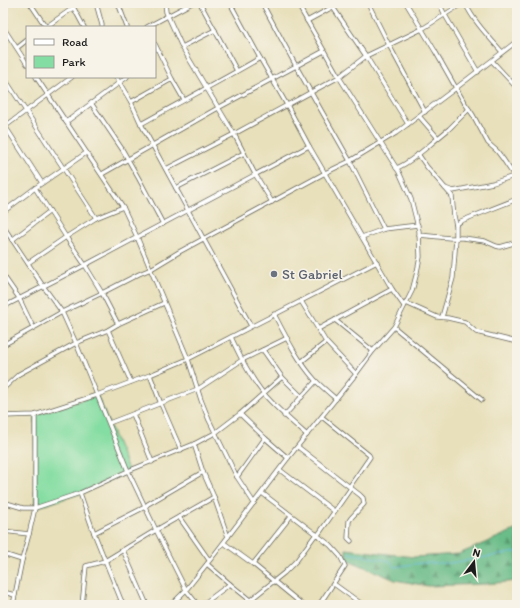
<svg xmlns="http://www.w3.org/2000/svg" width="520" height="608" font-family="Itim,sans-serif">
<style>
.forest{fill:url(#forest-firs);stroke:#446c52}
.green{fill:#84dda2;stroke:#507c5f}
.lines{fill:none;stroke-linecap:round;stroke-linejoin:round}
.stream{stroke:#61badf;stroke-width:1}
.minor-casing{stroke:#636154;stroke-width:5}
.minor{stroke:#fff;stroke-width:3.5}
.worship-dot{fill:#6b7280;stroke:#f7f3e8;stroke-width:1.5}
.labels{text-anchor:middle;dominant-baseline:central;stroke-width:3;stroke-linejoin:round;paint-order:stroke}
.worship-label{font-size:14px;fill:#5b616d;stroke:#f7f3e8;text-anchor:start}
</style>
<defs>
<pattern id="forest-firs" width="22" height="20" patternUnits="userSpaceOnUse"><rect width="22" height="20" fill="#6bbc88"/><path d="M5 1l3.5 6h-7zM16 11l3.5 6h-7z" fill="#57986e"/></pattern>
</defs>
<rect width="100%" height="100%" fill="#f7f3e8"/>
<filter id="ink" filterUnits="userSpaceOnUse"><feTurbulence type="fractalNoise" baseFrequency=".025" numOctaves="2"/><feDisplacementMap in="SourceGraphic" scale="8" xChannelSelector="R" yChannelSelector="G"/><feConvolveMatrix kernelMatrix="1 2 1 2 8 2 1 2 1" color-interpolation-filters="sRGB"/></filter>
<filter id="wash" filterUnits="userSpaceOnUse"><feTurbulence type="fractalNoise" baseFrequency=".012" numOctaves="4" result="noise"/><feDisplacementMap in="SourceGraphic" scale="16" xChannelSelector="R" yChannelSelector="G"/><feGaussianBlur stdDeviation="0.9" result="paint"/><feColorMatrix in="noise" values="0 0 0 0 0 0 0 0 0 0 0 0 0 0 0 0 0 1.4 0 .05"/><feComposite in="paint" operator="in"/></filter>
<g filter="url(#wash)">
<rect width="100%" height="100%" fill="#e8e0bb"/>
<path class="forest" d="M517 529V581L485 584 428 586 395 580 346 559V549L414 557 459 554 487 542Z"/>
<path class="green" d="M97 395 129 472 79 494 35 508V415Z"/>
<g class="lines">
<path class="stream" d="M349 553 390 561 395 567 420 563H450L517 552"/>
</g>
</g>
<g filter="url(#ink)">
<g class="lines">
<defs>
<g id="minor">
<path d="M30 3 46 27"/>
<path d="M71 3 84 27"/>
<path d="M96 3 102 25"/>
<path d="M118 3 127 27"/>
<path d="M165 3 166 12 182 47 234 134 255 174 272 202"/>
<path d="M200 3 237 71"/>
<path d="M230 3 260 58 287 105 309 146 392 289 404 306"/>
<path d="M262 3 296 66 350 161 384 229"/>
<path d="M330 3 366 56 408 124"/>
<path d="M368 3 389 45 425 112"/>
<path d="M406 3 435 51 456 88 517 41"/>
<path d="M439 3 445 15 478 72"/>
<path d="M465 3C474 22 489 37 502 52"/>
<path d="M307 21 340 3"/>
<path d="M3 27 27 64"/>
<path d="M46 27 73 8"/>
<path d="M147 27 192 3"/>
<path d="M155 44 172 79 184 100"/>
<path d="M182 47 215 30"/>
<path d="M17 48 27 40"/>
<path d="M492 61 517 88"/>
<path d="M3 76 96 218"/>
<path d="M36 77 123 207 137 237 188 359 201 400 209 420 237 477 254 503"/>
<path d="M116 77 131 102 141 124 251 326"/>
<path d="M131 102 172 79"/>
<path d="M91 103 122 149 139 179 163 224"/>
<path d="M66 122 127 77"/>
<path d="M141 124C180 102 221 81 260 58"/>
<path d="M5 126 42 183"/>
<path d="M3 128 72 77"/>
<path d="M438 138 449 129 469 109"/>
<path d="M418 154 427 167 445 188 453 191 493 183 517 175"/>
<path d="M396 168C408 165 428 146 438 138L419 116"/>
<path d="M166 169 234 134 339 77 366 56 422 29 463 3"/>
<path d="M102 174 218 108 324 51"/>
<path d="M35 188 66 237 85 265 102 293 118 324"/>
<path d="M176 188 244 153"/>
<path d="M3 212 35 188 86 153"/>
<path d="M456 225 461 221 517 199"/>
<path d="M3 226 43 286 62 312 76 343 128 471 156 530 186 590 198 605"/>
<path d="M419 235 450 238H463L485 241 496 246 500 247 517 242"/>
<path d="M362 237 384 229 418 225"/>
<path d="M12 240 50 211"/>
<path d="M28 263 66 237 96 218 123 207"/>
<path d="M3 275 19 298 33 327"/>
<path d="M301 301 326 342 356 374"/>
<path d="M406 303 437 317 448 318 465 322 476 332 513 341H517"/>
<path d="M3 307 85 265 309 146"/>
<path d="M274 314C286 337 298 361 315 380 322 387 329 393 336 399"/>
<path d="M442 317 453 278 456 238V225L454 216 453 207 452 196 445 188"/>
<path d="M335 320 373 351"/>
<path d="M394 327 482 400"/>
<path d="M318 329 335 320 392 289"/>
<path d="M108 330 131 382"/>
<path d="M231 337C240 357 250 377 264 394 277 409 292 422 307 435"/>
<path d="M3 345 62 312 102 293 139 274 151 269 179 252 325 173 350 161 396 133 456 88 464 102 473 115 488 143 497 151 503 159 517 180"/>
<path d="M263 350 282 377 302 397"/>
<path d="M301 362 326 342"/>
<path d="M150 375 161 404 181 450"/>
<path d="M3 389 19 374 76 343 108 330 118 324 164 303"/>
<path d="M133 414 152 462"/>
<path d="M240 414 265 438 288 458"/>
<path d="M3 416 35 415 97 395 150 375 188 359 377 262"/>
<path d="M284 416 316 381"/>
<path d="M322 417 369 455 370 457 350 486"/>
<path d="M109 423 198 389 242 360 287 338"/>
<path d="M194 444 203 472 214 497 228 537"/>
<path d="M298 447 360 495 363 498 364 504 351 518 349 521 348 538 351 541"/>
<path d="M280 470 334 511"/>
<path d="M237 477 265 438"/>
<path d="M80 493 94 533 123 605"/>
<path d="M262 493 330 545 340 556 345 566 319 605"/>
<path d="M3 502 23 508H35L80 493 128 471 194 444 215 433 240 414 282 377"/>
<path d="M179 517 209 560"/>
<path d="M3 531 29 534"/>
<path d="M94 533 145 507 148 504 203 472"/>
<path d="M318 535 351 488"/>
<path d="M224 543 253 564 303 605"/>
<path d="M123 550 147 605"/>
<path d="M3 554 22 560"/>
<path d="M207 564 230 584 256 605"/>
<path d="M253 564 291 516"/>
<path d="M334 584 363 605"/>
<path d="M3 592 15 595"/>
<path d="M13 605 22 560 29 534 35 508V415"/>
<path d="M82 605 86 566 105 561 156 530 214 497"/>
<path d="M112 605 122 601"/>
<path d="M171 605 186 590 214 555 288 458 356 374 373 351 394 327 412 291 417 272 420 257 419 231 411 199 399 172 339 77 297 3"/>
<path d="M202 605 230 584"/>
<path d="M244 605 284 573 297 560 316 534"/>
</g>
</defs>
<use href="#minor" class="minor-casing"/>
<use href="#minor" class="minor"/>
</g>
</g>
<circle class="worship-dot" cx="274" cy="274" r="4"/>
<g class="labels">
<g class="worship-label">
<text x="282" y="274">St Gabriel</text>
</g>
</g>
<rect width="520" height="608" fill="none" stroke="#f7f3e8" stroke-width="16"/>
<rect x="26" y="26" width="130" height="52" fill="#f7f3e8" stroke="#9f9d96"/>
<rect x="34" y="39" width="20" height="6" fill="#ffffff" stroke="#9f9d96"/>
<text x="62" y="46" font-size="12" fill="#1c1c1c">Road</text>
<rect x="34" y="56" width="20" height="12" fill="#84dda2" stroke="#9f9d96"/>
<text x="62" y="66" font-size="12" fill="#1c1c1c">Park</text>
<g transform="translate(474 562) rotate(16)" stroke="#f7f3e8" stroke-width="3" paint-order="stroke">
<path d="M0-3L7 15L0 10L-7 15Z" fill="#1c1c1c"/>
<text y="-6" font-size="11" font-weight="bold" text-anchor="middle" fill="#1c1c1c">N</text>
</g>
</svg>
